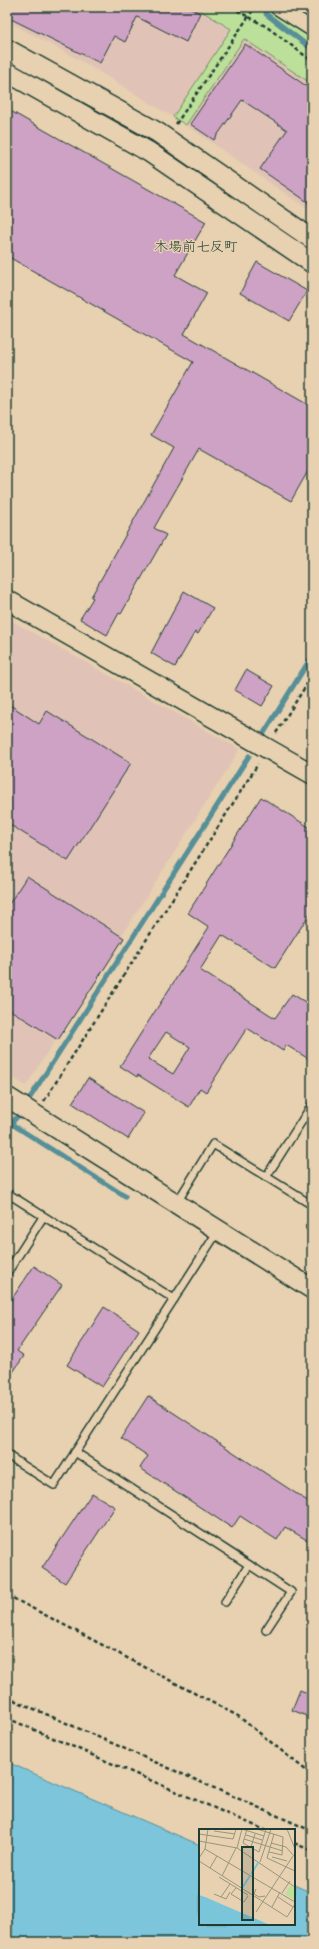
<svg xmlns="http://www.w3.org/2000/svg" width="319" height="1949" font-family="Dekko,'Klee One',sans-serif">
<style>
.built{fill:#e0c3b6}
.green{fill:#bcdf99;stroke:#6e8e66}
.water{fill:#7bc5db;stroke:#568f98}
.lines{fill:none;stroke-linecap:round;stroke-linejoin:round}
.stream{stroke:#568f98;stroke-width:5}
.building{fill:#cea2c5;stroke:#1f3d34;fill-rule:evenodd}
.lane-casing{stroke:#1f3d34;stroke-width:10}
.street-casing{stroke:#1f3d34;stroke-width:17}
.secondary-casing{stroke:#1f3d34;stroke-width:22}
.path{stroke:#1f3d34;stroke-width:2.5;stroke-dasharray:4 3;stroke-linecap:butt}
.lane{stroke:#e7d1b0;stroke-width:7}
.street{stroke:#e7d1b0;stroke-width:14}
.secondary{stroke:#e7d1b0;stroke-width:19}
.labels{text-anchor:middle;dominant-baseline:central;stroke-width:3;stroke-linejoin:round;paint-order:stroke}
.quarter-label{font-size:14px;fill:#1f3d34;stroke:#e7d1b0}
.inset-river{fill:none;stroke:#7bc5db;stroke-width:2}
.inset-road{fill:none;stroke:#97967e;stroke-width:1}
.view{fill:#1f3d34;fill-opacity:0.15;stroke:#1f3d34;stroke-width:2}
.inset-edge{fill:none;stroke:#1f3d34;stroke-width:2}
</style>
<rect width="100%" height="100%" fill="#e7d1b0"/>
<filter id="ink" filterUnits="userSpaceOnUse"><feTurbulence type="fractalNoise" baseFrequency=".025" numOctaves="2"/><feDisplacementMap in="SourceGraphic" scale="8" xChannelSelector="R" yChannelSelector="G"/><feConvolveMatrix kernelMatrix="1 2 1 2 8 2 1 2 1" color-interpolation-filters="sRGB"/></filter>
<g filter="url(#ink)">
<g class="built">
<path d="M7 7H195L231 29 173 117 83 62 7 21Z"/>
<path d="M244 38 312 84V212L186 125Z"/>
<path d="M7 618 240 749 26 1086 7 1074Z"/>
</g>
<path class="green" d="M195 7H267L312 38V84L244 39 186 125 173 117 231 29Z"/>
<path class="water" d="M7 1762 200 1845V1924H294V1885L312 1893V1942H7Z"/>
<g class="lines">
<g class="stream">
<path d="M266 14 312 49"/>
<path d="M264 733 312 656"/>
<path d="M26 1104 249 756"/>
<path d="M7 1121 125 1196"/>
<path d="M11 1124 22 1111"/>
</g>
</g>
<g class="building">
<path d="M7 7H188L200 13 186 42 137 17 125 42 114 36 100 63 7 17Z"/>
<path d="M245 44 312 90V205L260 169 287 130 242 100 214 140 190 124Z"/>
<path d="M7 109 206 222 175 275 207 293 184 334 312 407V464L291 501 199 449 154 528 166 535 121 614 119 613 107 635 80 619 93 598 91 597 174 448 151 435 193 362 7 256Z"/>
<path d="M257 262 307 291 289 321 240 293Z"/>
<path d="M184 591 213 608 198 634 195 632 175 667 151 653Z"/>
<path d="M246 670 274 686 262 706 235 690Z"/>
<path d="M7 703 39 724 47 711 131 763 68 861 7 823Z"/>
<path d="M261 797 312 829V910L275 968 222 935 200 970 275 1018 292 994 312 1006V1061L286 1045 283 1051 247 1028 206 1092 200 1088 189 1107 138 1075 137 1077 120 1066 209 927 188 913ZM166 1032 190 1047 173 1074 148 1059Z"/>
<path d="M27 876 124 938 58 1040 7 1008V907Z"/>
<path d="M88 1078 144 1113 128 1139 72 1103Z"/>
<path d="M34 1266 62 1285 17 1351 24 1356 7 1381V1306Z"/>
<path d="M104 1307 139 1330 102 1387 67 1365Z"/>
<path d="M148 1396 312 1504V1543L285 1527 277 1540 240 1516 232 1528 140 1468 148 1456 121 1438Z"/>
<path d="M92 1493 115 1507 65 1583 42 1568Z"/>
<path d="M300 1690 312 1695V1718L292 1710Z"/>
</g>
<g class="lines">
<defs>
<g id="lane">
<path d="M266 1177 312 1105"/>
<path d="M7 1193 174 1299"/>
<path d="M176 1204 213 1144 312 1205"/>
<path d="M312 1225 310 1227 312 1228"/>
<path d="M7 1273 43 1217"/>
<path d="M75 1452 291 1592 266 1630"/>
<path d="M7 1455 54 1485 218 1231"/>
<path d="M225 1602 249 1565"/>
</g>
<path id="street" d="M277 7 312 29"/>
<g id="secondary">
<path d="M7 49 157 132 312 239"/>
<path d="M7 72 149 152 312 263"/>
<path d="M7 600 312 774"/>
<path d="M7 1097 312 1289"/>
</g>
</defs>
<use href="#lane" class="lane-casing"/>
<use href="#street" class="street-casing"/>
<use href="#secondary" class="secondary-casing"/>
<g class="path">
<path d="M231 7 267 27 312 61"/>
<path d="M176 124 255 7"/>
<path d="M276 733 312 676"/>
<path d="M44 1101 258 764"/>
<path d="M7 1595 238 1716 312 1775"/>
<path d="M7 1697 312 1831"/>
<path d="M7 1718 265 1830"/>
<path d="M294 1843 312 1851"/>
</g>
<use href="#lane" class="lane"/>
<use href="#street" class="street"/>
<use href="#secondary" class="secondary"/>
</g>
</g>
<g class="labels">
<g class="quarter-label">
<text x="196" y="248">木場前七反町</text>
</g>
</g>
<g transform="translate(199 1829)">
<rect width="96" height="96" fill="#e7d1b0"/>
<path d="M92 56 96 59V71L86 65Z" fill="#bcdf99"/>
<path d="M0 66 6 68 71 96H0Z" fill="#7bc5db"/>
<path class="inset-river" d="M52 45 59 34M43 59 51 47"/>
<path class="inset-road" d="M43 0 65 7M48 0 44 14 60 23 67 0M58 0 84 8 83 26 70 23M88 0 96 20M15 2 36 5M0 5 34 10 37 0M75 5 68 29 96 42M47 6 63 11M45 10 84 22M0 12 38 19 43 0M72 14 87 18 96 28M52 18 56 5M38 19 96 58M6 20 96 73M73 28 88 32M0 29 6 20 9 0M0 32 88 88 96 75M61 33 72 0M11 39 18 27M23 47 37 19M20 48 49 66M37 59 32 65 45 73 49 67M57 60 55 65 60 68 66 67M83 64 91 52M15 65 27 70 31 63M22 68 31 55M79 68 94 78M73 78 81 63M57 83 94 27"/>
<path class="view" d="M43 18H54V91H43Z"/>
<rect width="96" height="96" class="inset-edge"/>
</g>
<rect width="319" height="1949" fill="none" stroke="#e7d1b0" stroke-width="24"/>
<rect x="12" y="12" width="295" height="1925" fill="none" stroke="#1f3d34" stroke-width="1.5" filter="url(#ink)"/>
</svg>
